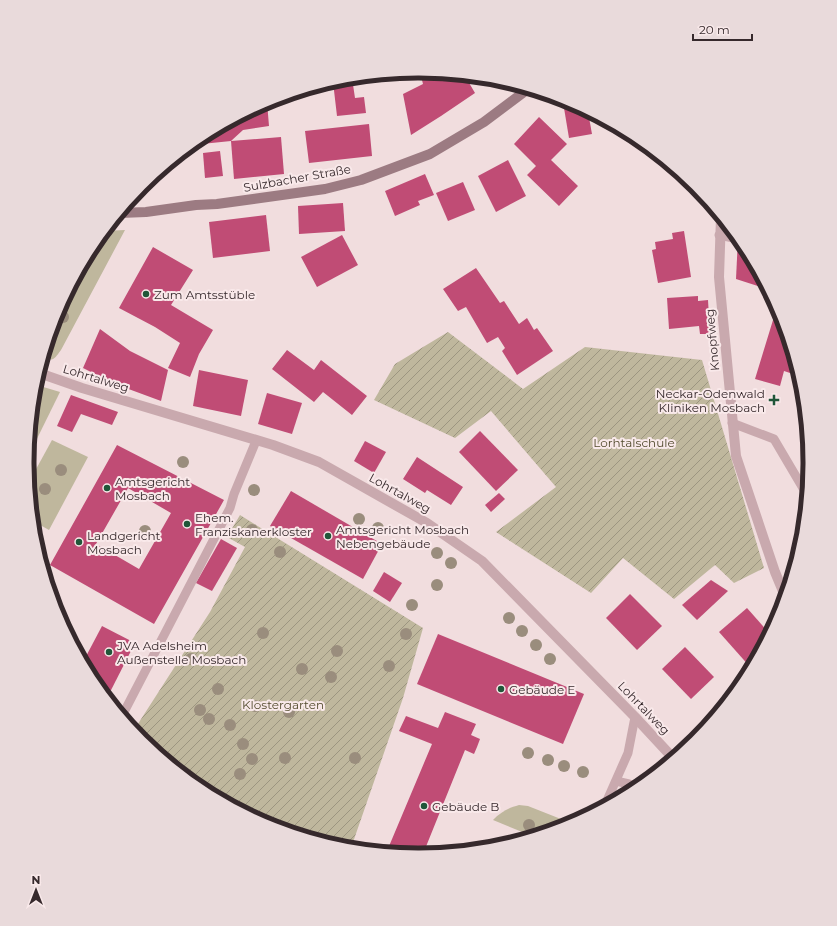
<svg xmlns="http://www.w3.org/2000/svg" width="837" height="926" font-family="Montserrat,sans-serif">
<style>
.green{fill:#bfb79d}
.garden{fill:url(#garden-furrows)}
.building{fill:#c04c75;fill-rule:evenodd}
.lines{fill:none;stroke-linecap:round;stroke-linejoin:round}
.lane{stroke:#c9a9ae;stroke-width:9}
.street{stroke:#c9a9ae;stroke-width:10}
.secondary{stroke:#9c7b82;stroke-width:10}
.tree{fill:#9a8d7d}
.poi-dot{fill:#205639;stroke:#f9e9ea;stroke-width:1.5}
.labels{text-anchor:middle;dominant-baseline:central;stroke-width:4;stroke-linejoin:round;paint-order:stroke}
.street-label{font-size:12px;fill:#36292c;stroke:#f9e9ea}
.poi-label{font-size:12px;fill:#36292c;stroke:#f9e9ea;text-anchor:start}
.park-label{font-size:12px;fill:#534b2e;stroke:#f9e9ea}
.rim{fill:none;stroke:#36292c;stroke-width:5}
</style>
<defs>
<pattern id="garden-furrows" width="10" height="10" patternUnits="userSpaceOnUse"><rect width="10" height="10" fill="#bfb79d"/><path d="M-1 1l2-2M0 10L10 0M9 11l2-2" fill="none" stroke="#9c9580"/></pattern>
</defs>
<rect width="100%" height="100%" fill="#f1ddde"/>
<g class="green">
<path d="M125 230 61 350C55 358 54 362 43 358L57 313 93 245 104 231Z"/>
<path d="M35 386H40L60 392 27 459Z"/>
<path d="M52 440 88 457 49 530 33 521 29 482Z"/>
<path d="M519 805 528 806 571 823 532 836 493 820C501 812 508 808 519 805Z"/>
</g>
<g class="garden">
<path d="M448 332 523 389 585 347 702 360 764 568 734 583 715 565 674 599 623 558 591 593 496 532 556 487 491 411 455 438 374 400 395 364Z"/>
<path d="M240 515 423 628 403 698 351 848 342 847 268 825 201 788 142 740 134 730 210 612 245 547 227 537Z"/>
</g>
<g class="building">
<path d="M420 72 465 76 475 93 441 116 411 135 403 94 423 84Z"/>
<path d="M352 78 355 98 364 97 366 113 337 116 333 82Z"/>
<path d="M568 101 588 112 592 134 569 138 563 102Z"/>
<path d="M267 102 269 126 243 130 231 141 192 145 201 137Z"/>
<path d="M539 117 567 144 551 160 578 186 559 206 527 175 536 166 514 144Z"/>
<path d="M369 124 372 156 309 163 305 131Z"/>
<path d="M281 137 284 174 234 179 231 141Z"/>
<path d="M220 151 223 176 205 178 203 153Z"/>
<path d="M508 160 526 196 496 212 478 176Z"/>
<path d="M425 174 434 195 418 201 420 205 395 216 385 191Z"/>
<path d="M463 182 475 210 448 221 436 193Z"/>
<path d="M343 203 345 231 299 234 298 206Z"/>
<path d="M266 215 270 251 213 258 209 222Z"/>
<path d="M684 231 691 277 658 283 652 250 656 249 655 242 673 239 672 233Z"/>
<path d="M342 235 358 265 317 287 301 257Z"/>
<path d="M738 238 744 246 767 289 736 279Z"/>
<path d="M153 247 193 270 171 305 213 330 199 354 190 377 168 368 180 343 155 327 119 308Z"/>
<path d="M476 268 500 303 504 301 519 324 527 318 534 330 537 328 553 351 517 375 502 351 505 348 498 337 487 343 466 307 458 311 443 289Z"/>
<path d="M698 296V301L708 300 710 334H700L699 326 669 329 667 298Z"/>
<path d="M777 307 780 313 799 376 784 371 780 386 755 379Z"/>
<path d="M100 329 130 351 168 370 161 401 115 384 83 368Z"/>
<path d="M287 350 314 370 321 360 367 396 352 415 323 392 314 402 272 369Z"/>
<path d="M199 370 248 380 241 416 193 406Z"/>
<path d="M799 376 803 387V395L794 392Z"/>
<path d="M267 393 302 403 292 434 258 424Z"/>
<path d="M71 395 118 412 112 425 81 414 72 432 57 426Z"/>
<path d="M480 431 518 470 496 491 459 452Z"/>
<path d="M365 441 386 452 374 473 354 461Z"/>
<path d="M117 445 224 500 154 624 50 565ZM128 488 171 513 139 569 96 544Z"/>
<path d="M417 457 463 487 451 505 427 490 425 493 403 479Z"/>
<path d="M291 491 382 544 363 579 270 526Z"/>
<path d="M499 493 505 499 491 512 485 505Z"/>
<path d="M221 539 237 548 212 591 196 583Z"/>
<path d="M384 572 402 583 390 602 373 591Z"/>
<path d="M711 580 728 591 697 620 682 605Z"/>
<path d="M630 594 662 626 637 650 606 618Z"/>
<path d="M747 608 769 633 751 668 719 632Z"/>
<path d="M102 626 135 643 107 698 93 680 83 662Z"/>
<path d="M438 634 584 694 563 744 417 684Z"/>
<path d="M685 647 714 677 691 699 662 669Z"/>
<path d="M445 712 476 724 471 735 480 739 477 747 474 754 465 750 423 854 387 851 432 744 399 731 406 716 438 728Z"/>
</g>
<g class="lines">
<g class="lane">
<path d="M719 235 738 239"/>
<path d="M732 423 774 439 807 495"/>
<path d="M123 714 230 508 234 494 256 441"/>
<path d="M616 781 629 784 637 788"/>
<path d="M605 805 628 753 635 717"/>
</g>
<g class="street">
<path d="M721 217 719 277 736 456 775 572 785 596"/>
<path d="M39 373 82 388 273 445 319 462 427 523 482 561 635 717 673 758"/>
</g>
<path class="secondary" d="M120 213 146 212 196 205 217 204 325 189 361 180 430 154 484 122 528 89"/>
</g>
<g class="tree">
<circle cx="63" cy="317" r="6"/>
<circle cx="183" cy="462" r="6"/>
<circle cx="61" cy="470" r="6"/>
<circle cx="45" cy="489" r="6"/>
<circle cx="254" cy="490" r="6"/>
<circle cx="359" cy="519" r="6"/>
<circle cx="378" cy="528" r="6"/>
<circle cx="252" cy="530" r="6"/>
<circle cx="145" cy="531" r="6"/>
<circle cx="280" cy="552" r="6"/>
<circle cx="437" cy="553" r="6"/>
<circle cx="451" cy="563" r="6"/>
<circle cx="437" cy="585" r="6"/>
<circle cx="412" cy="605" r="6"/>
<circle cx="509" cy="618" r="6"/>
<circle cx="522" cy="631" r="6"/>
<circle cx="263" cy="633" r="6"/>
<circle cx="406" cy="634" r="6"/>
<circle cx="536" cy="645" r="6"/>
<circle cx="337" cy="651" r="6"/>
<circle cx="191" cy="659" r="6"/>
<circle cx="550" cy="659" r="6"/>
<circle cx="389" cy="666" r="6"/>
<circle cx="302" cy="669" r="6"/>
<circle cx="331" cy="677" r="6"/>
<circle cx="218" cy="689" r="6"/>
<circle cx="255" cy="706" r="6"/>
<circle cx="200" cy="710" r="6"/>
<circle cx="289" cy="712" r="6"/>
<circle cx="209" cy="719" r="6"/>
<circle cx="230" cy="725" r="6"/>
<circle cx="243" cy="744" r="6"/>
<circle cx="528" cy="753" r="6"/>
<circle cx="285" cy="758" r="6"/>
<circle cx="355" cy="758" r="6"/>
<circle cx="252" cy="759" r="6"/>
<circle cx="548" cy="760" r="6"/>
<circle cx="564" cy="766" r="6"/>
<circle cx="583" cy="772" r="6"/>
<circle cx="240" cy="774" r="6"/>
<circle cx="529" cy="825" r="6"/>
</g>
<g class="poi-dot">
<circle cx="146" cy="294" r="4"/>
<path d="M772 394h4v4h4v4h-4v4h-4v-4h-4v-4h4z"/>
<circle cx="107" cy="488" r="4"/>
<circle cx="187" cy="524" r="4"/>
<circle cx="328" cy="536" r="4"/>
<circle cx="79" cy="542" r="4"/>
<circle cx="109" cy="652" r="4"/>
<circle cx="501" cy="689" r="4"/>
<circle cx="424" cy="806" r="4"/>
</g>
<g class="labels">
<g class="street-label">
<text transform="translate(297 178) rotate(-10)">Sulzbacher Straße</text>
<text transform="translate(712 340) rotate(-95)">Knopfweg</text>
<text transform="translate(96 378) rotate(17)">Lohrtalweg</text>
<text transform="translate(400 493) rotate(29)">Lohrtalweg</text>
<text transform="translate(644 708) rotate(46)">Lohrtalweg</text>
</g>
<g class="poi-label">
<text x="154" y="294">Zum Amtsstüble</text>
<text x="765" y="393" text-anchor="end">Neckar-Odenwald<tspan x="765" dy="14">Kliniken Mosbach</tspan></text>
<text x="115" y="481">Amtsgericht<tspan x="115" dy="14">Mosbach</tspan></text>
<text x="195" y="517">Ehem.<tspan x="195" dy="14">Franziskanerkloster</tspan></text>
<text x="336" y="529">Amtsgericht Mosbach<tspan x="336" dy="14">Nebengebäude</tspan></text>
<text x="87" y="535">Landgericht<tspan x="87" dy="14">Mosbach</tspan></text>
<text x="117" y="645">JVA Adelsheim<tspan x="117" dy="14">Außenstelle Mosbach</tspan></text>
<text x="509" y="689">Gebäude E</text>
<text x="432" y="806">Gebäude B</text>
</g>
<g class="park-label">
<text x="634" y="442">Lorhtalschule</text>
<text x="283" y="704">Klostergarten</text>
</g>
</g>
<path d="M0 0H837V926H0ZM418 78H419A384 384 0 0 1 803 462V464A384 384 0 0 1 419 848H418A384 384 0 0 1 34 464V462A384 384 0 0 1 418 78Z" fill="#e9dadb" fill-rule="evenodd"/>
<path class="rim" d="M418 78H419A384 384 0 0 1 803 462V464A384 384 0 0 1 419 848H418A384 384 0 0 1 34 464V462A384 384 0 0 1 418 78Z"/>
<g transform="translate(36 890)" stroke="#f9e9ea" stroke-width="3" paint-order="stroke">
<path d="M0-3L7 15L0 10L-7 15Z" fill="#36292c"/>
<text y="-6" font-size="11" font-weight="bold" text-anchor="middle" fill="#36292c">N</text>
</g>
<path d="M693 34v6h59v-6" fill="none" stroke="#36292c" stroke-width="2"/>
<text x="699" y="34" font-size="12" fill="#36292c" stroke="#f9e9ea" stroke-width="3" paint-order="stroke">20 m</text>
</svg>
